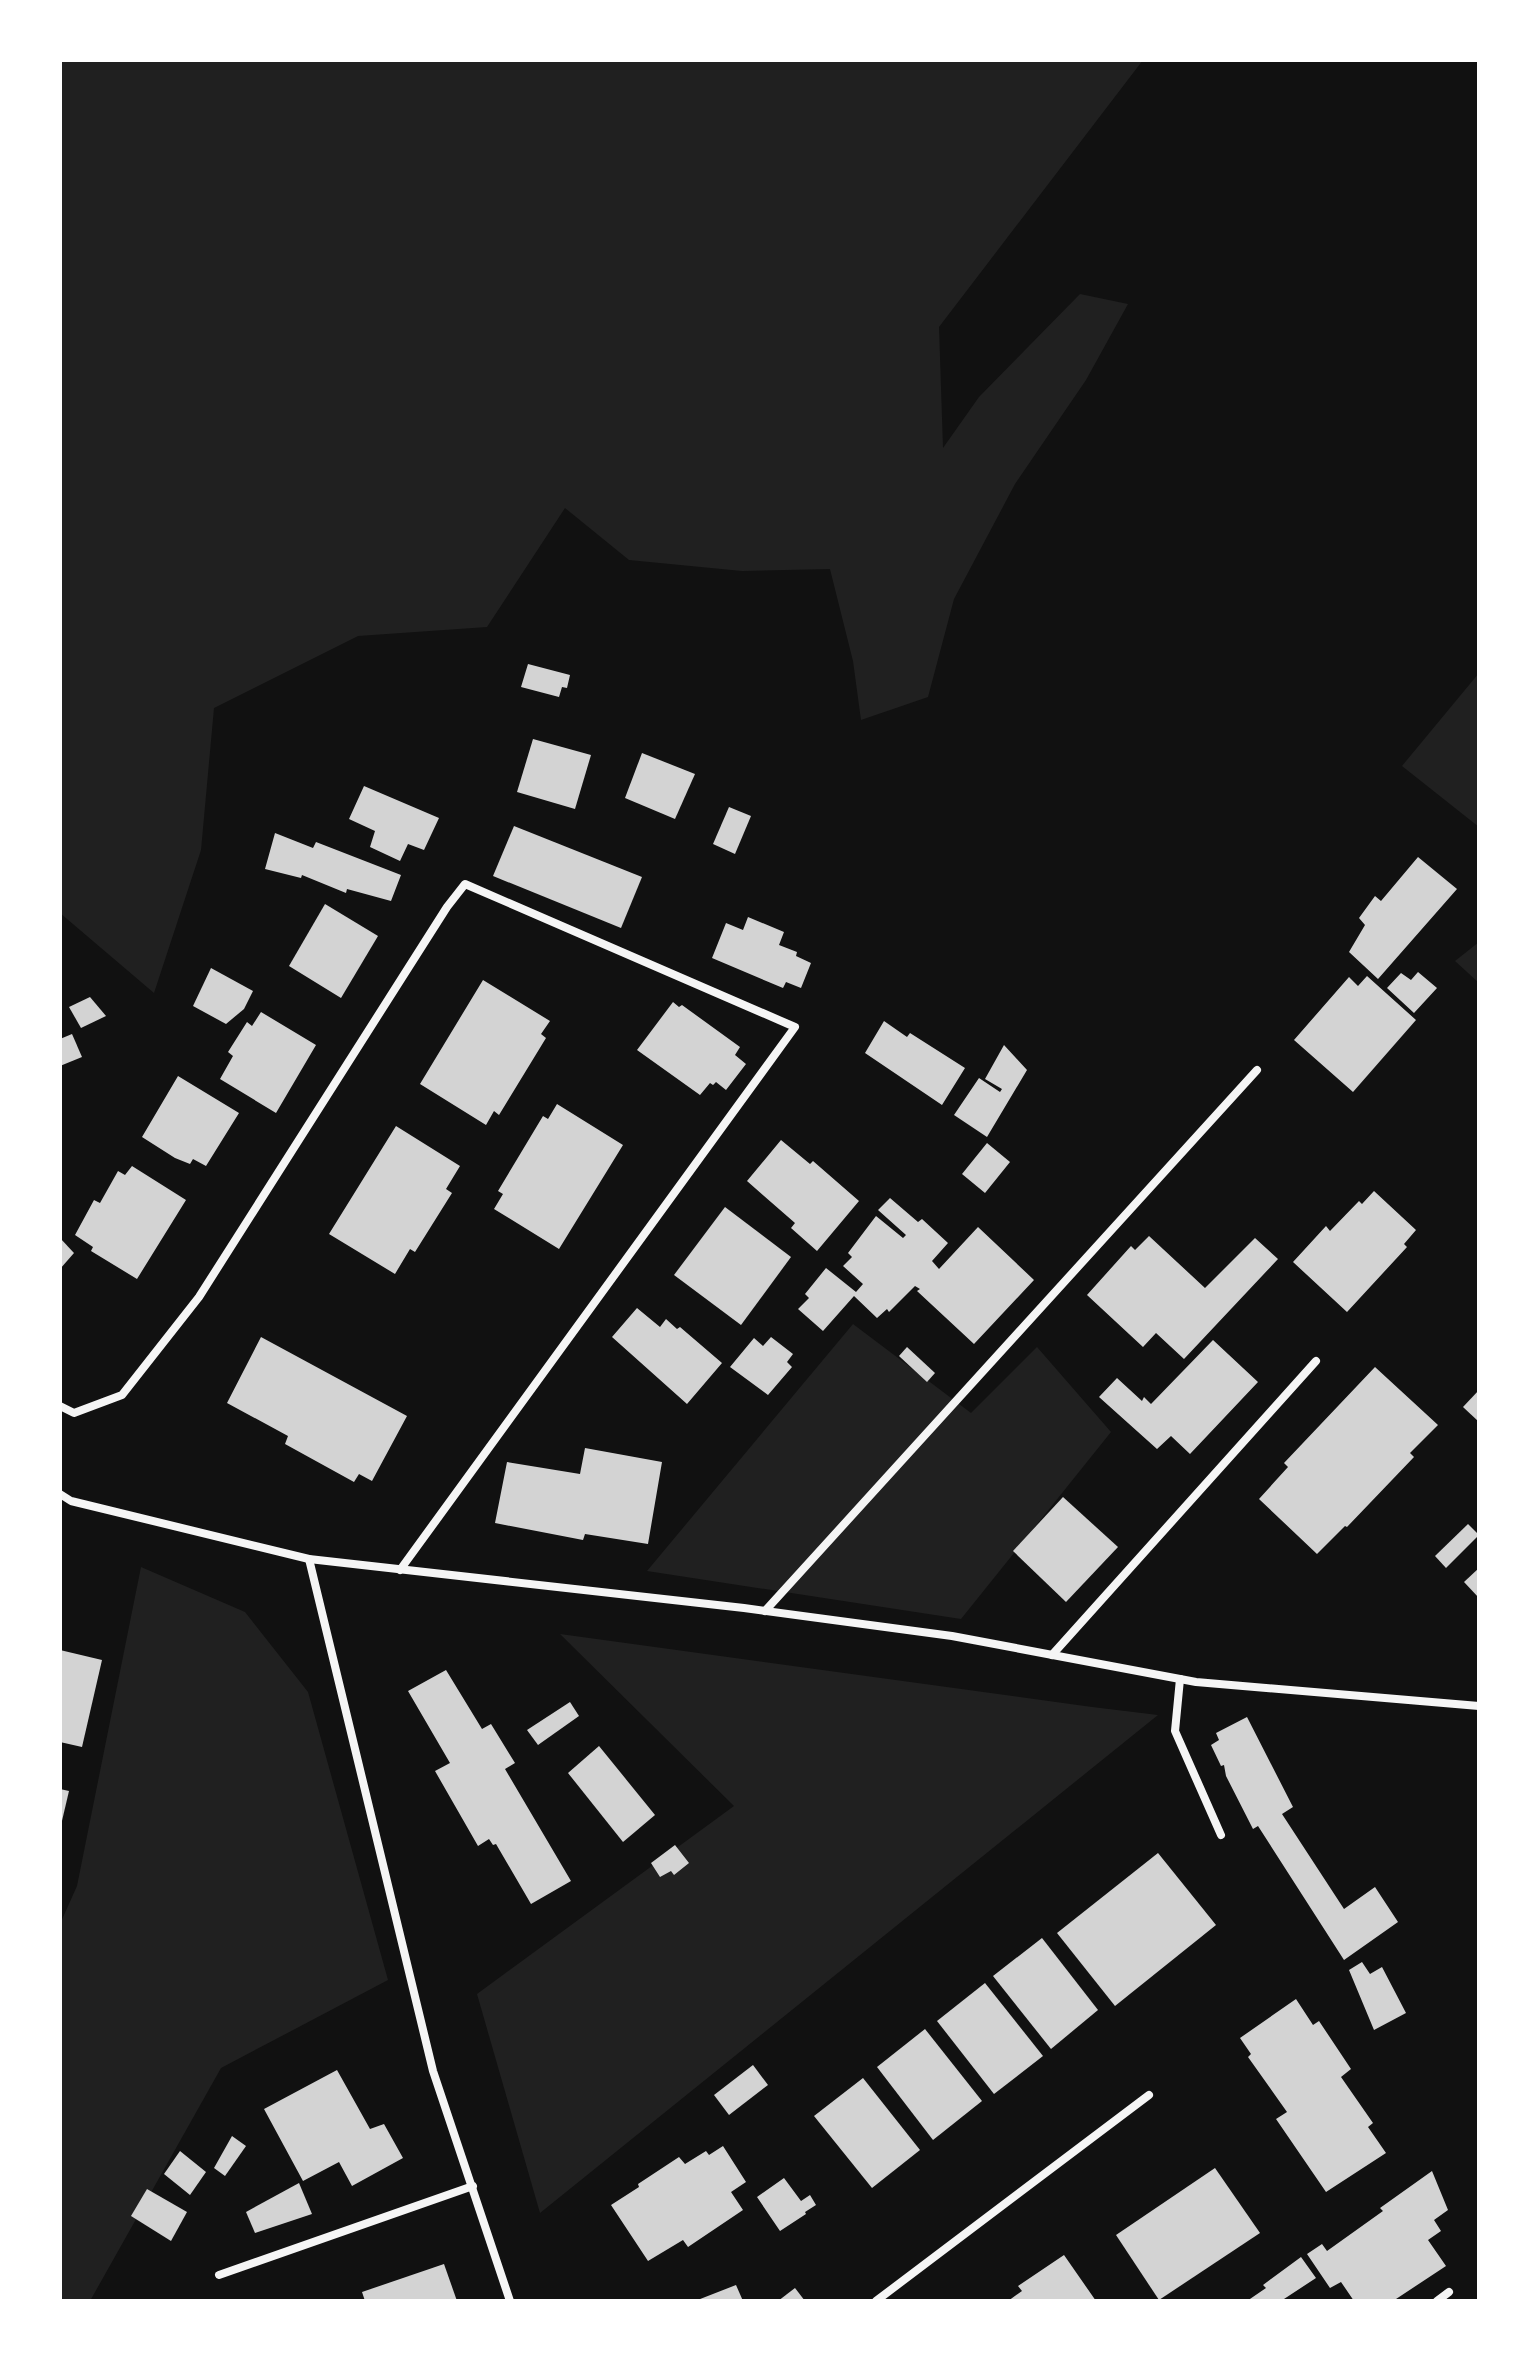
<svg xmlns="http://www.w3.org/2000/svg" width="1539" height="2361" font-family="Georgia,serif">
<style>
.green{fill:#202020}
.building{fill:#d3d3d3}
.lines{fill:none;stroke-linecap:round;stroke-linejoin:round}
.minor{stroke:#f5f5f5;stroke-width:8}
</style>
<rect width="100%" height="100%" fill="#111"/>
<g class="green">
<path d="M60 60H1143L939 327 943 448 979 397 1080 294 1128 304 1086 380 1015 484 954 599 928 697 861 720 853 661 830 569 742 571 629 560 565 508 487 627 358 636 214 708 201 850 154 993 60 913Z"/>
<path d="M1479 673V827L1402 766Z"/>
<path d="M1479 942V983L1455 961Z"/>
<path d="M853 1324 971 1413 1037 1347 1111 1432 961 1619 647 1571Z"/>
<path d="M141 1567 245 1612 308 1692 388 1980 221 2068 90 2301H60V1924L77 1886Z"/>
<path d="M560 1634 1092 1707 1158 1715 540 2213 477 1994 734 1806Z"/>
</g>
<g class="building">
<path d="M528 664 570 675 567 688 562 687 559 697 521 687Z"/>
<path d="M533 739 591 755 575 809 517 792Z"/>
<path d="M642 753 695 774 675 819 625 798Z"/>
<path d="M364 786 439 818 424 850 408 844 400 861 370 847 375 831 349 819Z"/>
<path d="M729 807 751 816 735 854 713 844Z"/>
<path d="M514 826 642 877 621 928 493 876Z"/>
<path d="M275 833 313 848 316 842 401 875 391 901 347 889 346 893 302 875 301 878 265 869Z"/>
<path d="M1418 857 1457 889 1378 979 1349 952 1365 925 1359 918 1375 896 1381 901Z"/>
<path d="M325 904 378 936 341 998 289 966Z"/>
<path d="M748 917 784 932 779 945 797 952 796 956 811 963 801 988 786 982 783 988 712 958 726 923 743 930Z"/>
<path d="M211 968 253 991 244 1009 226 1024 193 1006Z"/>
<path d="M1418 972 1437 988 1414 1013 1387 988 1401 973 1411 980Z"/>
<path d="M1367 976 1416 1020 1353 1092 1294 1040 1349 977 1358 986Z"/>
<path d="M483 980 550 1021 541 1034 546 1038 499 1115 494 1111 486 1125 420 1084Z"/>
<path d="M90 997 106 1016 81 1028 69 1007Z"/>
<path d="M673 1002 679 1007 682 1005 740 1047 735 1055 746 1064 726 1090 716 1082 713 1085 710 1083 700 1095 637 1050Z"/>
<path d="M261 1012 316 1045 276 1113 220 1079 233 1056 228 1052 247 1022 252 1026Z"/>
<path d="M884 1021 907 1037 910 1033 965 1068 942 1105 865 1053Z"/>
<path d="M72 1034 82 1057 60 1066V1039Z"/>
<path d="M1004 1045 1027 1070 987 1137 954 1115 979 1078 1000 1092 1002 1089 985 1079Z"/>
<path d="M178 1076 239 1113 206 1166 193 1159 190 1164 175 1158 142 1137Z"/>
<path d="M557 1104 623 1145 559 1249 494 1209 503 1194 498 1191 543 1116 548 1119Z"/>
<path d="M396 1126 460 1166 446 1189 452 1193 415 1252 410 1249 395 1274 329 1234Z"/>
<path d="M781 1140 810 1164 813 1161 859 1201 817 1251 791 1228 795 1223 747 1181Z"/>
<path d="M987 1143 1010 1162 985 1193 962 1174Z"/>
<path d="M132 1166 186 1200 137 1279 91 1251 93 1247 75 1235 94 1200 100 1203 118 1171 125 1175Z"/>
<path d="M1374 1191 1416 1230 1404 1244 1407 1247 1347 1312 1293 1262 1326 1226 1330 1231 1359 1201 1362 1204Z"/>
<path d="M890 1198 918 1222 922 1219 948 1243 932 1261 939 1269 978 1227 1034 1280 974 1344 917 1291 920 1289 915 1286 889 1312 887 1309 877 1318 854 1296 823 1331 798 1309 809 1298 805 1294 826 1268 856 1292 863 1284 843 1266 852 1257 848 1253 876 1216 903 1238 906 1235 878 1210Z"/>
<path d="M725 1207 791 1257 741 1325 674 1275Z"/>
<path d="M1149 1236 1205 1288 1255 1238 1278 1259 1184 1359 1156 1333 1143 1347 1087 1295 1131 1246 1135 1250Z"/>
<path d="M60 1238 74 1253 60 1269Z"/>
<path d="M637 1308 660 1327 666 1319 677 1329 680 1327 722 1363 687 1404 612 1337Z"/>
<path d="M261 1337 407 1416 372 1481 359 1474 354 1482 285 1444 288 1436 227 1403Z"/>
<path d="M771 1337 793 1354 787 1362 792 1367 768 1395 730 1367 754 1338 763 1346Z"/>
<path d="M1213 1340 1258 1382 1190 1454 1171 1436 1157 1449 1099 1397 1117 1378 1142 1401 1144 1397 1151 1404Z"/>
<path d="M907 1347 935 1373 927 1382 899 1356Z"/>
<path d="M1375 1367 1438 1425 1410 1453 1414 1457 1347 1527 1345 1526 1317 1554 1259 1499 1288 1467 1284 1463Z"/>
<path d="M1479 1390V1422L1463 1407Z"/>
<path d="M585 1448 662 1462 648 1544 585 1534 583 1540 495 1523 507 1462 580 1474Z"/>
<path d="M1063 1497 1118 1547 1066 1602 1013 1551Z"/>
<path d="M1468 1524 1479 1535 1446 1568 1435 1556Z"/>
<path d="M1479 1568V1598L1464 1582Z"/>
<path d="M60 1650 102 1660 82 1747 60 1742Z"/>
<path d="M446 1670 482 1729 491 1724 515 1763 505 1769 571 1881 531 1904 496 1844 493 1845 489 1839 478 1846 435 1771 450 1763 408 1691Z"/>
<path d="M570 1702 579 1716 538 1745 527 1730Z"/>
<path d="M1247 1717 1293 1807 1282 1814 1344 1909 1375 1887 1398 1922 1344 1960 1258 1826 1253 1829 1226 1776 1224 1765 1221 1766 1211 1745 1219 1740 1216 1733Z"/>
<path d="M599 1746 655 1815 623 1842 568 1773Z"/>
<path d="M60 1789 69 1791 61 1825H60Z"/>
<path d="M675 1845 689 1863 674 1875 671 1871 660 1877 651 1863Z"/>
<path d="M1158 1853 1216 1925 1115 2006 1057 1933Z"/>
<path d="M1042 1938 1098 2010 1051 2049 993 1976Z"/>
<path d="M1362 1962 1370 1974 1382 1967 1406 2013 1374 2030 1349 1970Z"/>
<path d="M985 1983 1043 2056 994 2094 937 2021Z"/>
<path d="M1296 1999 1313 2025 1319 2021 1351 2069 1341 2077 1373 2123 1368 2127 1386 2153 1326 2192 1276 2119 1287 2112 1248 2057 1251 2054 1240 2038Z"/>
<path d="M925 2029 982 2101 933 2140 877 2067Z"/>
<path d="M753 2065 768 2085 729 2115 714 2095Z"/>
<path d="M337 2070 370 2129 384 2124 403 2158 352 2186 339 2162 303 2181 264 2109Z"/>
<path d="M863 2078 920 2150 872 2188 814 2116Z"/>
<path d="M232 2136 246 2146 225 2176 214 2168Z"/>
<path d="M723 2146 746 2182 731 2192 743 2210 688 2247 683 2240 648 2261 611 2205 639 2187 638 2184 679 2157 685 2164 706 2151 709 2155Z"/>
<path d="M180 2151 206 2172 190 2195 164 2174Z"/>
<path d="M1215 2168 1260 2233 1159 2300 1116 2235Z"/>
<path d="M1432 2171 1448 2210 1434 2220 1441 2231 1428 2240 1446 2266 1393 2301H1354L1341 2282 1330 2288 1307 2254 1322 2244 1327 2251 1383 2211 1380 2208Z"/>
<path d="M784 2178 801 2201 810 2195 816 2205 805 2212 806 2214 780 2231 757 2197Z"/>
<path d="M299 2183 312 2214 255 2233 246 2212Z"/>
<path d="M147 2189 187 2212 171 2241 131 2216Z"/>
<path d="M1064 2255 1096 2301H1008L1022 2291 1018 2286Z"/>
<path d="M1301 2257 1316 2278 1284 2299 1285 2301H1247L1266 2288 1263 2285Z"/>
<path d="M444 2264 457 2301H365L362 2292Z"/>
<path d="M736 2285 743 2301H695Z"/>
<path d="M795 2288 805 2301H778Z"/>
</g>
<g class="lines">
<g class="minor">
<path d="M60 1406 74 1413 122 1395 199 1297 447 907 465 884 795 1027 400 1570"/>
<path d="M60 1494 71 1501 309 1559 744 1608 952 1636 1196 1682 1479 1706"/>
<path d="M309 1559 433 2071 510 2301"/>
<path d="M765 1611 1257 1070"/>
<path d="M1052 1655 1316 1361"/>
<path d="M1180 1679 1175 1731 1221 1835"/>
<path d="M219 2275 473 2186"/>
<path d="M876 2301 1149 2095"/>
<path d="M1437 2301 1449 2292"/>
</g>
</g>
<rect width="1539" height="2361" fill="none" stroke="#ffffff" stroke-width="124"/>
</svg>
